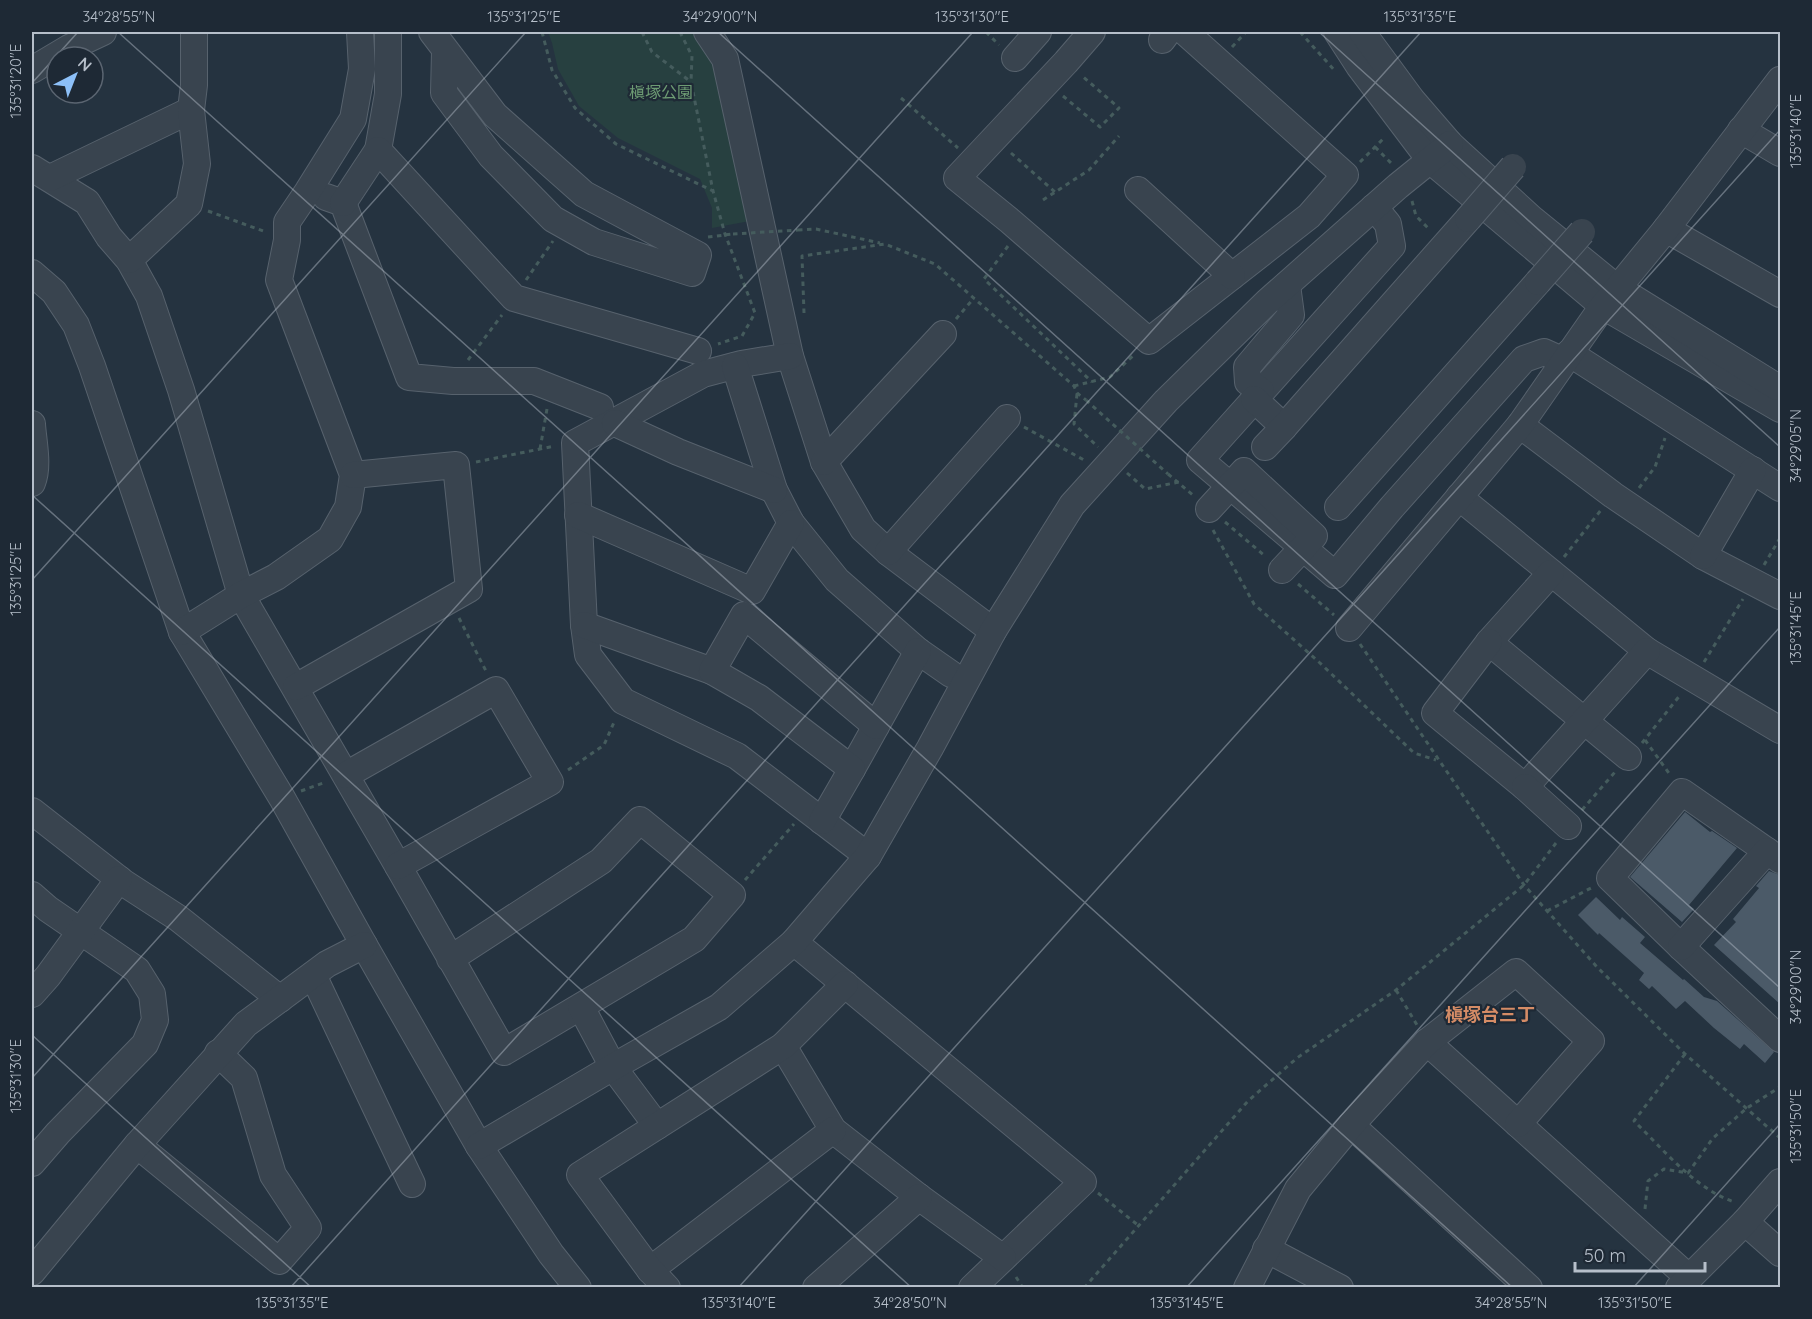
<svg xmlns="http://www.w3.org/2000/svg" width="1812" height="1319" font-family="Quicksand,'Noto Sans JP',sans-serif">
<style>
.green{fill:#274040}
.building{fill:#4b5a68}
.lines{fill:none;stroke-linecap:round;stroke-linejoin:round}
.minor-casing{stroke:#57626d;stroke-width:28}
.path{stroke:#455c5d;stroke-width:3;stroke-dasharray:4.5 4.5;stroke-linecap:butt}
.minor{stroke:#39444f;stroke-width:26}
.minor-bridge-casing{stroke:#57626d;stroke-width:28;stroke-linecap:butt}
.path-bridge{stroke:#455c5d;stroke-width:3;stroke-dasharray:4.5 4.5;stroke-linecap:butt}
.minor-bridge{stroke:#39444f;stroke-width:26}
.ticks{fill:none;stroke:#b6bfca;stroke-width:1.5;stroke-opacity:0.45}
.labels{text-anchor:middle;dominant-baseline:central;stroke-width:4.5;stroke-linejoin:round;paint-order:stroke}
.park-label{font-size:16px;fill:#6d9b73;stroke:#1e2935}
.neighbourhood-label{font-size:18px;font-weight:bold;fill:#d58c66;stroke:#1e2935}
.neatline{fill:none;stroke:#b6bfca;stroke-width:2}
.ticks-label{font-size:15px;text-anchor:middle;fill:#b6bfca}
</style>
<rect width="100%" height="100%" fill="#253340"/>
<path class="green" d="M548 32H698L710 50 750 221 712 228V208L700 179 618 138 579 106 558 69 552 43Z"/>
<g class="building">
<path d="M1685 812 1710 832 1712 831 1737 848 1689 905 1694 909 1682 922 1630 877Z"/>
<path d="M1769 871 1780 875V1004L1714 945 1736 922 1733 919 1759 888 1756 886Z"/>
<path d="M1596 897 1620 920 1622 917 1645 937 1640 943 1683 980 1684 979 1704 997 1717 1001 1774 1052 1765 1063 1744 1044 1740 1049 1714 1028 1685 1001 1676 1009 1652 986 1649 989 1639 980 1644 973 1599 933 1598 935 1578 915Z"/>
</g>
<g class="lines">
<defs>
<g id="minor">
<path d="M432 32 495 115 584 194 698 255 692 273 594 242 553 219 491 156 444 93 445 51"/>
<path d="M707 32 725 59 790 356 824 462 863 529 888 552 993 631"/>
<path d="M1092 32 1066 62 957 178 1010 221 1149 341 1309 216 1345 175 1185 32"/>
<path d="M1337 32 1359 66 1430 160 1603 306 1780 409"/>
<path d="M1362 32 1412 100 1450 144 1531 218 1617 288 1777 387"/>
<path d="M1162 40 1168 32"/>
<path d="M1015 58 1038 32"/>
<path d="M32 70 69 48 103 32"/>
<path d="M1741 130 1780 153"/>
<path d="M378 150 388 94V32"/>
<path d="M32 168 87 202 109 237 129 260 149 296 181 390 241 595 398 866 504 1052 694 939 732 895 640 820 601 861 450 959"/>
<path d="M50 178 191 110"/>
<path d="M1138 190 1232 276"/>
<path d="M326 197 343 203 409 377 453 381H534L600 407"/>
<path d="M343 203 378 150 514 298 698 351"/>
<path d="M1374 207 1388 224 1392 246 1200 460 1335 575 1392 507 1524 359 1544 352 1564 361"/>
<path d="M1666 229 1780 294"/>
<path d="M129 260 189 204 197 164 191 110 194 85V32"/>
<path d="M32 273 54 292 76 325 92 366 182 632 282 798 364 945 479 1146 551 1254 578 1288"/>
<path d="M1569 353 1780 488"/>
<path d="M790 356 741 364 703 374 575 443 584 625 588 655 623 701 737 756 868 856"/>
<path d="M735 366 774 490 791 523 837 580 918 651 951 674"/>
<path d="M1261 391 1248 382 1247 367 1291 315 1287 285"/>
<path d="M1254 399 1284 427"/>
<path d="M615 423 678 452 774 490"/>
<path d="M32 424C33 441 39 466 32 483"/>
<path d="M1520 425 1613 495 1703 556 1780 596"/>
<path d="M1265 447 1284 427 1468 219"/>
<path d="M824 462 943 334"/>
<path d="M1459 497 1647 651 1780 730"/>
<path d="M1338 507 1538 282"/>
<path d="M1209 509 1244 471 1314 536 1282 570"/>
<path d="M578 515 752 591 791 523"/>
<path d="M888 552 1007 418"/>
<path d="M1703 556 1753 470"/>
<path d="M1551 573 1489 642 1628 757"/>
<path d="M584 625 712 671"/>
<path d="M1349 628 1520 425 1603 306 1666 229 1780 80"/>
<path d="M182 632 241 595 276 577 330 539 348 507 353 475 279 280 287 240V222L308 191 353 119 362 69 360 32"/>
<path d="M1489 642 1435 713 1525 787 1647 651"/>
<path d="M296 687 469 589 456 465 353 475"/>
<path d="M852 769 876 726"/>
<path d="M346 775 496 690 550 782 398 866"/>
<path d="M1525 787 1568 826"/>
<path d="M32 811 124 883 178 918 280 999"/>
<path d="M822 821 852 769 759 698 712 671 744 615 876 726 918 651"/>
<path d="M1780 860 1682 792 1610 878 1681 947 1780 1039"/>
<path d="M32 895 48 909 137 970 152 994 155 1020 145 1044 58 1133 32 1163"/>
<path d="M794 942 1083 1182 972 1288"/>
<path d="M1681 947 1767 851"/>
<path d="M313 975 412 1184"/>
<path d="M32 994 48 976 119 879"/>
<path d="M581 1007 613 1067 657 1126"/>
<path d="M1427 1042 1688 1277"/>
<path d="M783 1046 833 1130 919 1197 1003 1258"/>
<path d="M1351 1125 1529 1288"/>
<path d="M137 1145 279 1261 308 1228 273 1175 244 1078 218 1053"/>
<path d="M479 1146 613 1067 719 1007 794 942 868 856 930 748 993 631 1072 505 1166 401 1267 302 1398 186 1450 144"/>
<path d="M1745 1222 1780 1253"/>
<path d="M1266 1249 1340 1288"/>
<path d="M650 1270 833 1130"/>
<path d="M32 1272 137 1145 246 1024 327 964 364 945"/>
<path d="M667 1288 650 1270 580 1175 783 1046 845 984"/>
<path d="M816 1288 919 1197"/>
<path d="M1247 1288 1298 1189 1351 1125 1427 1042 1516 972 1591 1041 1518 1124"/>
<path d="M1679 1288 1745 1222 1780 1182"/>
</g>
</defs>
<use href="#minor" class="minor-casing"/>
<g class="path">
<path d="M542 32 552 70 575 108 616 144 713 191"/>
<path d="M642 32 652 52 691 82"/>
<path d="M680 32 692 56 691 82 713 191 725 234 755 313 742 336 718 344"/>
<path d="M986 32 999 45"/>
<path d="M1300 32 1336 72"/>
<path d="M1232 47 1245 33"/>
<path d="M1063 96 1100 127 1119 108 1081 75"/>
<path d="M901 98 958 148"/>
<path d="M1375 147 1393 165"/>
<path d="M1011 153 1055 192"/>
<path d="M1360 162 1385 137"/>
<path d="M1043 200 1089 170 1119 136"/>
<path d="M1412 201 1416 216 1430 230"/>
<path d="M208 211 266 232"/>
<path d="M798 230 816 229 880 243"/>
<path d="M708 237 733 234"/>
<path d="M1008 246 984 279 1092 382"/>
<path d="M526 280 553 241"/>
<path d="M804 313 802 256 885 244 935 264 1074 386 1077 393 1086 400"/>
<path d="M956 319 974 298"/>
<path d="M468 360 502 315"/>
<path d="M1074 386 1110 377 1135 354"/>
<path d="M1077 394 1074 424 1098 447"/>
<path d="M1024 427 1084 460"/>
<path d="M540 449 547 409"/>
<path d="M476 462 555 446"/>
<path d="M1127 473 1145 489 1179 482"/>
<path d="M1168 474 1194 496"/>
<path d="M1639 488 1655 467 1665 438"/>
<path d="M1225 522 1265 556"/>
<path d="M1213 530 1254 604 1320 663 1414 753 1436 760"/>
<path d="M1564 557 1601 510"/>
<path d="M1764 565 1780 538"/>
<path d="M1298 584 1334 615"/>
<path d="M459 618 486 671"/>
<path d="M1360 644 1524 885 1597 967 1685 1054 1780 1138"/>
<path d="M1704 662 1743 599"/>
<path d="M1645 740 1671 776"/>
<path d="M1642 743 1681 694"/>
<path d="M568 770 604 745 615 720"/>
<path d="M301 791 326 782"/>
<path d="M1582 810 1615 772"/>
<path d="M745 880 794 824"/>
<path d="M1547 911 1591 888"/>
<path d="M1396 990 1417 1025"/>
<path d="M1685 1054 1634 1121C1664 1150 1694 1188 1734 1202"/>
<path d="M1098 1193 1139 1226"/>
<path d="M1645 1209 1648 1181 1664 1169 1688 1173 1713 1138 1747 1108 1780 1087"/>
<path d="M1016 1277 1023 1288"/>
<path d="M1084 1288 1248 1101 1297 1058 1396 990 1524 885 1556 843"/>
</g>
<use href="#minor" class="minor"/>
<defs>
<g id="minor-bridge">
<path d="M1468 219 1513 167"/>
<path d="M1538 282 1582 232"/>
</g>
</defs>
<use href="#minor-bridge" class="minor-bridge-casing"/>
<g class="path-bridge">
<path d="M733 234 798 230"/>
<path d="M1086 400 1168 474"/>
</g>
<use href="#minor-bridge" class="minor-bridge"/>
</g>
<path class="ticks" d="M118 32 1513 1288M718 32 1780 988M1319 32 1780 447M32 83 78 32M32 495 912 1288M32 580 526 32M32 1035 312 1288M32 1078 973 32M290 1288 1421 32M738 1288 1780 130M1186 1288 1780 627M1633 1288 1780 1124"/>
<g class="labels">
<g class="park-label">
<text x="661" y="92">槇塚公園</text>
</g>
<g class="neighbourhood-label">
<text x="1490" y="1014">槇塚台三丁</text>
</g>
</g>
<rect width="1812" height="1319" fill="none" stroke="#1e2935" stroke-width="66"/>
<g transform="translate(75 75) rotate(42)"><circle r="28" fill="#1e2935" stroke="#5b6571" stroke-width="1.5"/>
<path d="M0-4.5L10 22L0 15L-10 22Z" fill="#8dc0f8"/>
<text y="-9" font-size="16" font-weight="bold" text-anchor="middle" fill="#b6bfca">N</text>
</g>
<path d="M1575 1262v9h130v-9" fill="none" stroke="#b6bfca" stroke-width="3"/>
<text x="1584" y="1262" font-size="18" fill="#b6bfca" stroke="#1e2935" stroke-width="4.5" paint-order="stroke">50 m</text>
<rect x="33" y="33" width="1746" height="1253" class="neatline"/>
<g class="ticks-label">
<text x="119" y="22">34°28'55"N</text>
<text x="524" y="22">135°31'25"E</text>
<text x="720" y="22">34°29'00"N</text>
<text x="972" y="22">135°31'30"E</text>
<text x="1420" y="22">135°31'35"E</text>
<text transform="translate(16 81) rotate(-90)" y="5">135°31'20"E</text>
<text transform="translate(1796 131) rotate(-90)" y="5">135°31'40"E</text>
<text transform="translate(1796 446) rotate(-90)" y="5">34°29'05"N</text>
<text transform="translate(16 579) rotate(-90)" y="5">135°31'25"E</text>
<text transform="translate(1796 628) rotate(-90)" y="5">135°31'45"E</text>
<text transform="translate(1796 987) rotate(-90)" y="5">34°29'00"N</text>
<text transform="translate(16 1076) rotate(-90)" y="5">135°31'30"E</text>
<text transform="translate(1796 1126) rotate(-90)" y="5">135°31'50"E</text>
<text x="292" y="1308">135°31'35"E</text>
<text x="739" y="1308">135°31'40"E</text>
<text x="910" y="1308">34°28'50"N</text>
<text x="1187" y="1308">135°31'45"E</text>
<text x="1511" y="1308">34°28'55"N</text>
<text x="1635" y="1308">135°31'50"E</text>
</g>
</svg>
